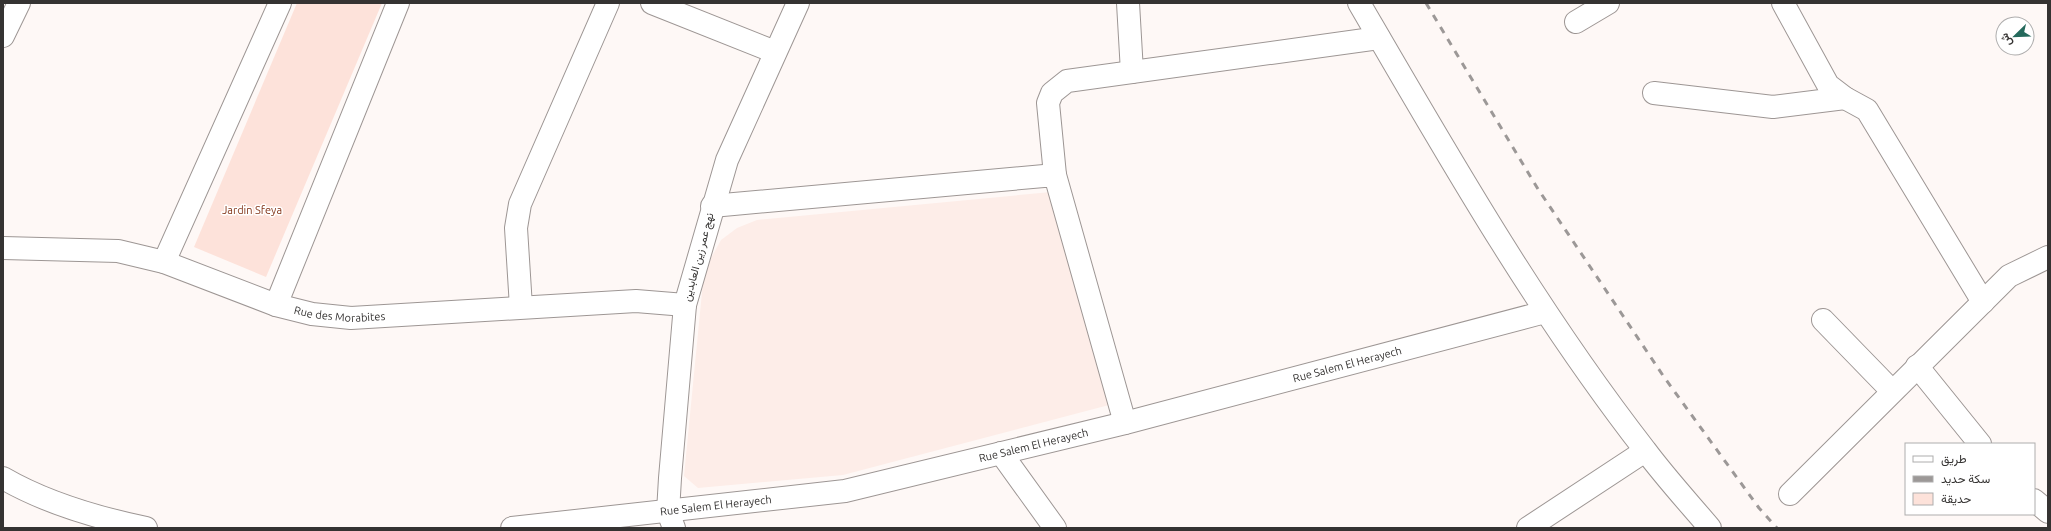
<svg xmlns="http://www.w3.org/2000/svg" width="2051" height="531" font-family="Ubuntu,Vazirmatn,sans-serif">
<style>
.built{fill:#fdede8}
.green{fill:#fde2da}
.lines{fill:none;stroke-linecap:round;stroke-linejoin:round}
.minor-casing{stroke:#9d9694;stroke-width:24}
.minor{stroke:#fff;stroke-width:22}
.rail{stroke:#9c9897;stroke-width:3;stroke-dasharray:7 7;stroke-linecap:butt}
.labels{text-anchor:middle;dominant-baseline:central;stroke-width:3;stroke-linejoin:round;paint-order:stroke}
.park-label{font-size:11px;fill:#823417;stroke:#fff}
.street-label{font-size:11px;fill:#353332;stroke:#fff}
</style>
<rect width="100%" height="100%" fill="#fef8f6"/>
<path class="built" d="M1051 192 1109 405 843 475 698 488 684 476 703 282 711 258 721 240 737 228 757 220Z"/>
<path class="green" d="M297 3H382L266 277 194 247Z"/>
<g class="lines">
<defs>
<g id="minor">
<path d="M652 3 775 52"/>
<path d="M1128 3 1132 72"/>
<path d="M1359 3C1448 156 1536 310 1645 450 1665 477 1688 502 1710 528"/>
<path d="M1783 3 1828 85 1845 98 1867 110 1983 302"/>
<path d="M1576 22 1608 3"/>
<path d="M3 36 19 3"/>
<path d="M1654 93 1773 107 1845 98"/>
<path d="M1055 175 1048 103 1052 93 1067 81 1379 38"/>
<path d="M712 206 1055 175 1125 423"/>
<path id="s1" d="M3 248 118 251 164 262 276 305 312 314 351 318 636 301 685 305"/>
<path d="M164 262 280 3"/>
<path d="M276 305 398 3"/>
<path d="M521 307 516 228 520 204 608 3"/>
<path d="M1823 320 1892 391"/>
<path d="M1917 366 1980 444"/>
<path d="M1001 453 1055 528"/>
<path d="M3 478C46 503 98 518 146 528"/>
<path d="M1790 494 2009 276 2048 257"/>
<path d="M2034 500 2048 512"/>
<path id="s2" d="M512 528 845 491 1125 423 1545 312"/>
<path d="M674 528 668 512 670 478 685 305 727 160 798 3"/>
<path d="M1528 528 1645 451"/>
</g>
</defs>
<use href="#minor" class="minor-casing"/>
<use href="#minor" class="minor"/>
<path class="rail" d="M1426 3 1538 189 1664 377 1759 508 1777 528"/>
</g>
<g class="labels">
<g class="park-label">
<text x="252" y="210">Jardin Sfeya</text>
</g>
<g class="street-label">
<text transform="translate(698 257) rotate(-75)">نهج عمر زين العابدين</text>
<text stroke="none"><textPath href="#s1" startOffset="347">Rue des Morabites</textPath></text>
<text stroke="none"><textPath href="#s2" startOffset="853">Rue Salem El Herayech</textPath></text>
<text stroke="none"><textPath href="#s2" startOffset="529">Rue Salem El Herayech</textPath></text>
<text stroke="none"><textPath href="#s2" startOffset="205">Rue Salem El Herayech</textPath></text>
</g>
</g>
<rect width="2051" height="531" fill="none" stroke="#353332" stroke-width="8"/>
<rect x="1905" y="443" width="130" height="72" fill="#ffffff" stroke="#aeadad"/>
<rect x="1913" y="456" width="20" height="6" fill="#ffffff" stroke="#aeadad"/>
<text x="1941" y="463" font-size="12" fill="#353332">طريق</text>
<rect x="1913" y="476" width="20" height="6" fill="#9c9897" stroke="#aeadad"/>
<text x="1941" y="483" font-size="12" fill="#353332">سكة حديد</text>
<rect x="1913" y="493" width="20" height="12" fill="#fde2da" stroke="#aeadad"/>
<text x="1941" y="503" font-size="12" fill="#353332">حديقة</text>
<g transform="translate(2015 36) rotate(247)"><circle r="19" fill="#ffffff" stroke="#aeadad"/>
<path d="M0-3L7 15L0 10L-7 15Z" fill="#24695c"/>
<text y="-6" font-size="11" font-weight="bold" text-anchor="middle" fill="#353332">ش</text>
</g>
</svg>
